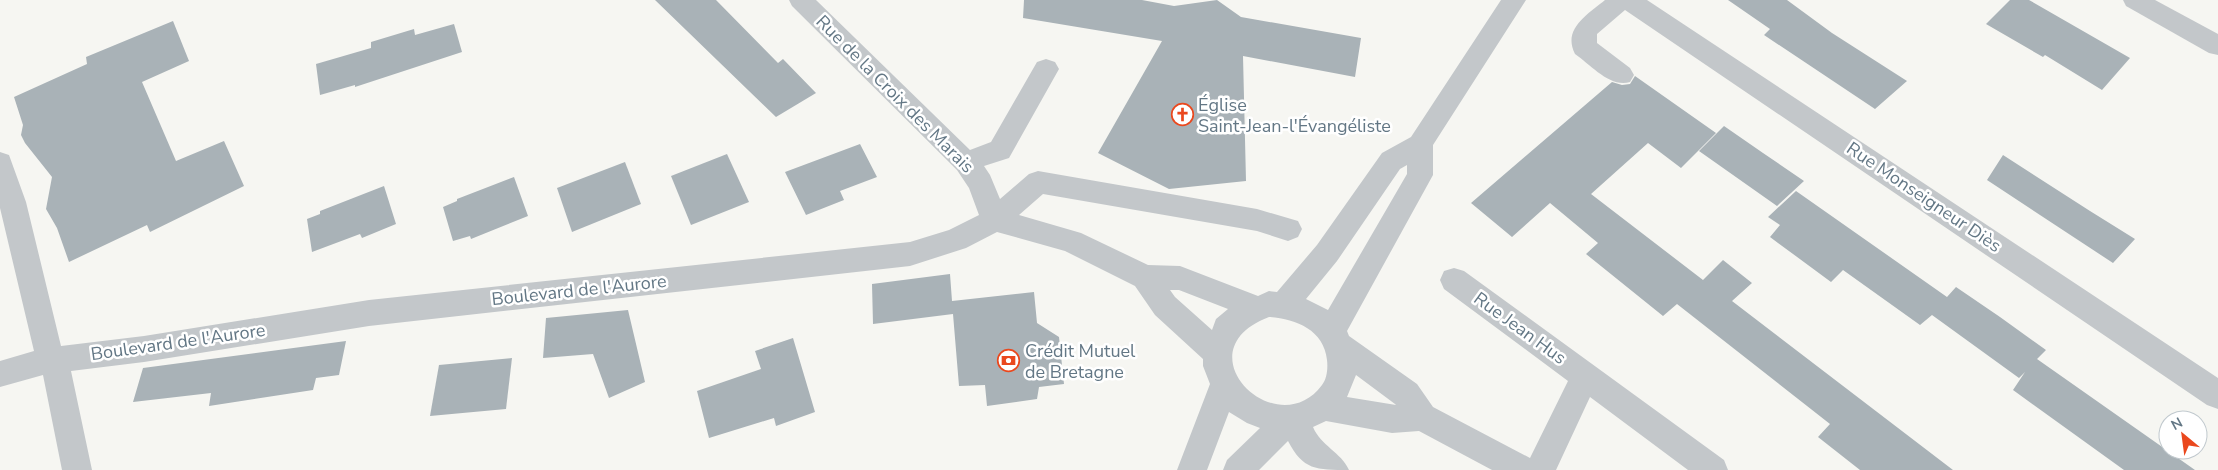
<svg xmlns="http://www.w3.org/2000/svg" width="2218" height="470" font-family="'Nunito Sans',sans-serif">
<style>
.building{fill:#a9b2b7}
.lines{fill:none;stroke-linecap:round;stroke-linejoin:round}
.minor{fill:#c3c7ca;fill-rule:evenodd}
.labels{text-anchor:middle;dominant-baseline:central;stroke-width:5;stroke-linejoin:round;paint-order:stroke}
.street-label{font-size:18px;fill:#637785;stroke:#fff}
.poi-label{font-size:18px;fill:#637785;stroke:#fff;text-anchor:start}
</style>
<rect width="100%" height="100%" fill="#f6f6f2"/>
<g class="building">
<path d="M655 0H716L778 63 783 59 816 93 776 117Z"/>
<path d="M1024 0H1142L1174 6 1217 0 1241 17 1361 38 1355 77 1243 56 1246 181 1169 189 1098 153 1162 41 1023 18Z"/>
<path d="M1728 0H1787L1832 33 1907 81 1875 109 1764 35 1770 29Z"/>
<path d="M2010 0H2029L2130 58 2102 90 2045 55 2043 57 1986 24Z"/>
<path d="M173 21 189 61 142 82 176 161 224 141 244 186 150 232 147 225 69 262 57 228 46 209 52 177 25 143 21 135 23 125 14 97 87 64 86 57Z"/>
<path d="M454 24 462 52 355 87V85L320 95 316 64 371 48V42L414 29 415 35Z"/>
<path d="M1635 76 1716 133 1681 168 1648 143 1591 194 1703 280 1723 260 1752 283 1732 301 1953 470H1860L1818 437 1830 424 1677 304 1663 316 1586 254 1598 243 1550 203 1512 237 1471 203 1612 82 1622 85 1630 84Z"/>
<path d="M1724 126 1763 153 1804 181 1777 206 1699 151Z"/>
<path d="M860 144 877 177 840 191 844 200 806 215 785 172Z"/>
<path d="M727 154 749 202 691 225 671 176Z"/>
<path d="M2003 155 2090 211 2135 239 2113 263 1987 180Z"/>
<path d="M625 162 641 204 572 232 557 188Z"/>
<path d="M514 177 528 216 471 239 470 236 453 241 443 207 457 201V199Z"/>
<path d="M384 186 396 224 362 238 360 234 312 252 307 219 320 214V211Z"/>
<path d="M1796 191 1947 297 1956 287 2000 317 2046 350 2037 359 2195 470H2124L2013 390 2025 372 2019 378 1932 315 1920 325 1843 270 1831 282 1770 237 1780 225 1768 217Z"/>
<path d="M950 274 952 301 1034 292 1037 323 1059 337 1064 384 1039 387 1037 399 987 406 985 385 959 386 953 314 873 324 872 284Z"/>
<path d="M628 310 645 382 609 398 593 354 543 358 546 318Z"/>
<path d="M793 338 815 412 776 426 774 418 709 438 697 391 761 369 755 351Z"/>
<path d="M346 341 339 375 316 378 313 390 209 406 211 393 133 402 143 368Z"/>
<path d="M512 358 506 409 430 416 439 365Z"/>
</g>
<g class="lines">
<g class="minor">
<path d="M789 0H816L970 150 991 142 1037 62 1046 59 1055 62 1059 69 1009 158 984 166 990 175 1000 199 1029 174 1038 171 1257 209 1298 221 1302 229 1298 237 1288 241 1257 231 1043 194 1019 215 1081 233 1148 265 1180 266 1258 296 1269 291 1277 292 1317 245 1382 153 1411 137 1501 0H1526L1433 145V175L1347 331 1349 336 1417 384 1433 407 1530 458 1568 381 1444 289 1440 280 1444 271 1454 268 1464 271 1724 460 1728 470H1688L1590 397 1556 470H1492L1419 431 1392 433 1326 421 1313 427C1321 446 1341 452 1349 470 1316 470 1303 470 1288 441L1259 470H1223L1227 460 1260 428 1247 423 1229 412 1207 470H1177L1210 384 1203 366V359L1155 315 1135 286 1065 251 997 232 966 248 910 266 369 326 144 362 71 371 92 470H62L43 375 0 387V361L34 351 0 208V152L9 155 26 202 61 346 144 336 369 300 910 242 949 230 979 215 969 188 957 170 792 6ZM1407 165V174L1328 310 1306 299 1337 261 1400 169ZM1170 290H1179L1228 309 1216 319 1212 330 1175 297ZM1269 317C1296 319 1324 330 1327 360 1328 368 1327 379 1322 385 1277 446 1179 351 1269 317ZM1356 375 1395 404 1396 405 1347 397Z"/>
<path d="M1605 0H1647L2218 378V409L2207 405 1625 10 1597 34V43L1630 68 1634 75 1630 82C1610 88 1591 65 1575 54 1562 29 1588 14 1605 0Z"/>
<path d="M2123 0H2155L2218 34V55L2209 53 2126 6Z"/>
</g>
</g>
<defs>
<symbol id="church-ring" viewBox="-11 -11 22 22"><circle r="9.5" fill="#fff" stroke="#ea481e" stroke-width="1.5"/><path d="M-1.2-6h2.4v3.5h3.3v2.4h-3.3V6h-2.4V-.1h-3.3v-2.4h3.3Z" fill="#ea481e"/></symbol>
<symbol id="bank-ring" viewBox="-11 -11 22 22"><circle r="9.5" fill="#fff" stroke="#ea481e" stroke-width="1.5"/><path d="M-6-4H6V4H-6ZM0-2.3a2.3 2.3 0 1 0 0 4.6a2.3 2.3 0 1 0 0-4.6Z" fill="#ea481e"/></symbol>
</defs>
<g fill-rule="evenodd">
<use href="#church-ring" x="1170" y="102" width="25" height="25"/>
<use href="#bank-ring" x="996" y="348" width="25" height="25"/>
</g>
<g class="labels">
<g class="street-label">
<text transform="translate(895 94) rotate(45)">Rue de la Croix des Marais</text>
<text transform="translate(1924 197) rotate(34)">Rue Monseigneur Diès</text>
<text transform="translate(579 290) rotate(-6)">Boulevard de l'Aurore</text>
<text transform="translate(1520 328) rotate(36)">Rue Jean Hus</text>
<text transform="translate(178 342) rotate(-8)">Boulevard de l'Aurore</text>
</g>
<g class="poi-label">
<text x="1198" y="105">Église<tspan x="1198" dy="21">Saint-Jean-l'Évangéliste</tspan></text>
<text x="1025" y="351">Crédit Mutuel<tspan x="1025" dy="21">de Bretagne</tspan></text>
</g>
</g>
<g transform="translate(2183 435) rotate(331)"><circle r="24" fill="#ffffff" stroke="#c1c9ce"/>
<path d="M0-4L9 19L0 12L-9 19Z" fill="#ea481e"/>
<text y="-8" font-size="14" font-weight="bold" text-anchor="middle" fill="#637785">N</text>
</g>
</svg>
